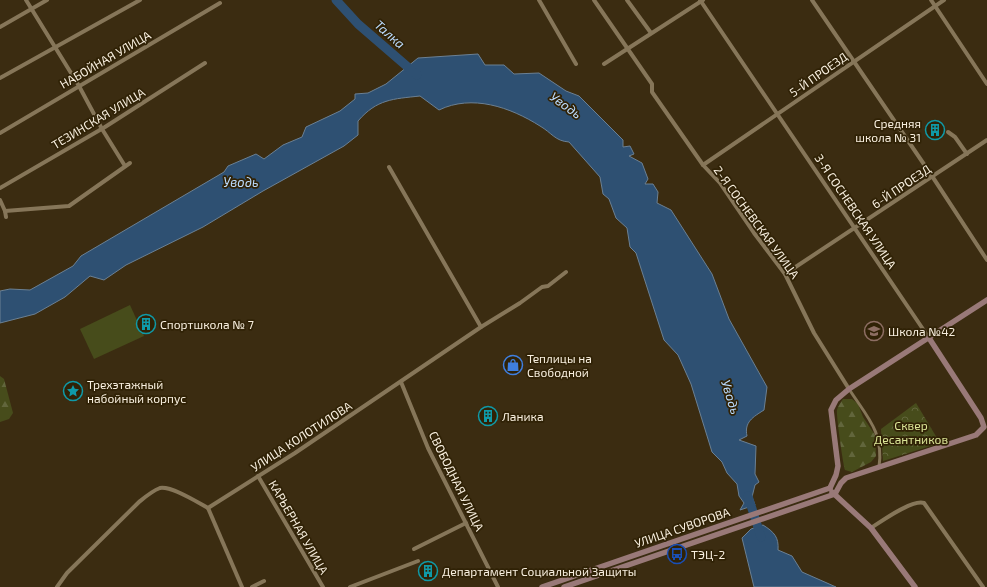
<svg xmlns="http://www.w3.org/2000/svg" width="987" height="587" font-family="'Exo 2',sans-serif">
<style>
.forest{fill:url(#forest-firs)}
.park{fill:url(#park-crowns)}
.garden{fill:#474c1b}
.water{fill:#2e5072;stroke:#6b8093}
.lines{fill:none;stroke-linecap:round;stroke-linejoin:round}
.river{stroke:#2e5072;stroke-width:9}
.pedestrian{stroke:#867659;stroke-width:3}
.minor{stroke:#867659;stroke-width:4}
.secondary{stroke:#997978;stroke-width:5.5}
.labels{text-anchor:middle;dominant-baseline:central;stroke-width:3.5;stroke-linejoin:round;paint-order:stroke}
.street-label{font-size:12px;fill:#f8efdf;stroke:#302206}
.poi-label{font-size:12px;fill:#f8efdf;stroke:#302206;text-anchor:start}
.park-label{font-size:12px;fill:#dbe597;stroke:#302206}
.water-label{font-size:13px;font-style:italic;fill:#bbdcff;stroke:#302206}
</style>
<defs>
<pattern id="forest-firs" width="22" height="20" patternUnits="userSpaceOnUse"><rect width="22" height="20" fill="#474c1b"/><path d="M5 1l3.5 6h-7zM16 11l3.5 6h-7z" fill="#62663c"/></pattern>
<pattern id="park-crowns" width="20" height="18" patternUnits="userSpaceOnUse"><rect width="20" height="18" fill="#474c1b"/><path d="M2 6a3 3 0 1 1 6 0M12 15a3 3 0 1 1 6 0" fill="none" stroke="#62663c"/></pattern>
</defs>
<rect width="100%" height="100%" fill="#3b2c11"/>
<g class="forest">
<path d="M0 376 4 379 13 413 9 419 0 422Z"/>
<path d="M843 399H852L858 404 863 417 875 435 876 456 871 462 852 472 845 470C843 464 836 414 837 410 838 406 841 402 843 399Z"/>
</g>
<path class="park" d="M916 403 940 443 883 461 881 429Z"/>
<path class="garden" d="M130 305 144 336 94 359 80 329Z"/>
<g class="water">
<path d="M478 54 485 65H504L514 74 539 73 566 91 579 96 623 140V147L630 146 634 154 629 156 642 163 648 179 645 184H653L658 192 657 203 671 210 712 274 729 319 767 387 764 410C753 417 744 422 747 436L739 440 756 446 755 474 759 482 755 485 752 497 755 505 740 510 744 503 739 496 737 484 727 473 722 462 712 452 691 384 678 355 664 340 636 253 630 247 627 228 616 218 609 199 603 194 600 177 569 142C555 141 552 133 540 126 510 107 472 94 439 110L420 96C393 99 377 99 358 121V135L344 146 263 191 203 227 126 265 104 280 90 276 65 297 35 314 0 323V291L10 289 30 290 73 266 81 256 224 172 228 166 256 154 264 159 283 145 302 137 306 127 340 111 355 99V94L368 93 386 84 418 58Z"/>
<path d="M763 525C774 532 779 537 778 550L792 556 802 572 836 587H754L742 538 751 529Z"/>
</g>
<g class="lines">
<g class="river">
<path d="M336 0 358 24 417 75"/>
<path d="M748 496 761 537"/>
</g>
<path class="pedestrian" d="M849 389C867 417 884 432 879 467"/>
<g class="minor">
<path d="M26 0 79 86 102 129 125 166"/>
<path d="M539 0 576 64"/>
<path d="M594 0 652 84V92L703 165 720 183 754 233 785 274 814 333 849 389"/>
<path d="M627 0 651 33"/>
<path d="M700 0 929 338"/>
<path d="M812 0 932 176 987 260"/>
<path d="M931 0 987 84"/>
<path d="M0 27 47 0"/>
<path d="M604 64 703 0"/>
<path d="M0 78 140 0"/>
<path d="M948 132 955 137 967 154"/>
<path d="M0 133 220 3"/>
<path d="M703 165 944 0"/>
<path d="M389 167 481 327"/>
<path d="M0 188 105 127 205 63"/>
<path d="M0 200 5 211 6 217"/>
<path d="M5 211 69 206 130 163"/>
<path d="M785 274 987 140"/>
<path d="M401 382 428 448 498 587"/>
<path d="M258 476 323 587"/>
<path d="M208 508 242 587"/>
<path d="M871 528C882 521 912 499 924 503L983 587"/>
<path d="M414 549 466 523"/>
<path d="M57 587 67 573 139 502C145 497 152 491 160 488 172 486 197 502 208 508L295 453 481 327 520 303 542 287 548 286 566 272"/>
<path d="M252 587 264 581"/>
<path d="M350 587 418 561"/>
</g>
<g class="secondary">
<path d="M830 488 836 475 838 466 831 410 836 400 849 389 987 300"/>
<path d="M832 492 871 528 915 587"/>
<path d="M835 494 841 483 846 478 976 435 984 427 981 418 929 338"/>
<path d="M542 587 830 488"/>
<path d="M564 587 835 494"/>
</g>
</g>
<defs>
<symbol id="building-ring" viewBox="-11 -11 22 22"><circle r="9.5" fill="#302206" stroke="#0f9aa8" stroke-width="1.5"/><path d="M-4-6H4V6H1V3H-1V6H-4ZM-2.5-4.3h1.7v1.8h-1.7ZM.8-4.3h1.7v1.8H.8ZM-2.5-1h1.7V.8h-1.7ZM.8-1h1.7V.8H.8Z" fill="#0f9aa8"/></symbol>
<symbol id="school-ring" viewBox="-11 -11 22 22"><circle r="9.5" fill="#302206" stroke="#8d6e63" stroke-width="1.5"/><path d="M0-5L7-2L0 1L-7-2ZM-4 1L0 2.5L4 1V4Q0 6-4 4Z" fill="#8d6e63"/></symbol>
<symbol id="shop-ring" viewBox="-11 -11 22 22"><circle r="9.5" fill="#302206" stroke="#3f7fe0" stroke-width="1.5"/><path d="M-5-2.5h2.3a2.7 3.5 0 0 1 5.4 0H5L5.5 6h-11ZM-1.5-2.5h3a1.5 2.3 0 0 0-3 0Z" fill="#3f7fe0"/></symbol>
<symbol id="sight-ring" viewBox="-11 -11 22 22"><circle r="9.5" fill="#302206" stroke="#0f9aa8" stroke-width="1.5"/><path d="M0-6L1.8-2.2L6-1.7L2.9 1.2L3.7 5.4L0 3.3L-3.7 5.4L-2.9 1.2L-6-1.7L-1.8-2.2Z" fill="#0f9aa8"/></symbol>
<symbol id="bus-ring" viewBox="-11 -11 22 22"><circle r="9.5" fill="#302206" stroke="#1a4fb4" stroke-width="1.5"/><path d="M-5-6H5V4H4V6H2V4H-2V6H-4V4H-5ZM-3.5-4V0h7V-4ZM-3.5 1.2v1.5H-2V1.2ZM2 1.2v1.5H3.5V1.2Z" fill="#1a4fb4"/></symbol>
</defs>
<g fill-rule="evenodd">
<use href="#building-ring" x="924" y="119" width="22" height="22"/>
<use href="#building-ring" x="135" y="313" width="22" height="22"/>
<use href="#school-ring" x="863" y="320" width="22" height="22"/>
<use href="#shop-ring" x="502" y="354" width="22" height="22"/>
<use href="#sight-ring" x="62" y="380" width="22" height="22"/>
<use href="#building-ring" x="477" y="405" width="22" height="22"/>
<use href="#bus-ring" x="666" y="543" width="22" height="22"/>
<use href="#building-ring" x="417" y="560" width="22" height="22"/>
</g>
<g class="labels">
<g class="street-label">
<text transform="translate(105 59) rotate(-30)">НАБОЙНАЯ УЛИЦА</text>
<text transform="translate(818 74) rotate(-35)">5-Й ПРОЕЗД</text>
<text transform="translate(98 118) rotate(-31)">ТЕЗИНСКАЯ УЛИЦА</text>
<text transform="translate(901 186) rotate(-34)">6-Й ПРОЕЗД</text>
<text transform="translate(856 211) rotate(56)">3-Я СОСНЕВСКАЯ УЛИЦА</text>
<text transform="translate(757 222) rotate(54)">2-Я СОСНЕВСКАЯ УЛИЦА</text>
<text transform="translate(301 436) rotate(-33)">УЛИЦА КОЛОТИЛОВА</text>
<text transform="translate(457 481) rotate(64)">СВОБОДНАЯ УЛИЦА</text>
<text transform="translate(299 527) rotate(60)">КАРЬЕРНАЯ УЛИЦА</text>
<text transform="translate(682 527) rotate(-19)">УЛИЦА СУВОРОВА</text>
</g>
<g class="poi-label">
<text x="921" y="123" text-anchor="end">Средняя<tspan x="921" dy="14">школа № 31</tspan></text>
<text x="160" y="324">Спортшкола № 7</text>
<text x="888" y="331">Школа №42</text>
<text x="527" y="358">Теплицы на<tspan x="527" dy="14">Свободной</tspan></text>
<text x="87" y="384">Трехэтажный<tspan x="87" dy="14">набойный корпус</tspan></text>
<text x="502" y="416">Ланика</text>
<text x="691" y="554">ТЭЦ-2</text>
<text x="442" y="571">Департамент Социальной Защиты</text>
</g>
<g class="park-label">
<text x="911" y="425">Сквер<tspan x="911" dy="14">Десантников</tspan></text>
</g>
<g class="water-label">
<text transform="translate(390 34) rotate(41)">Талка</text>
<text transform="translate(566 105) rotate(36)">Уводь</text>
<text x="241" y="182">Уводь</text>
<text transform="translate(731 397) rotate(73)">Уводь</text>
</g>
</g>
</svg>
